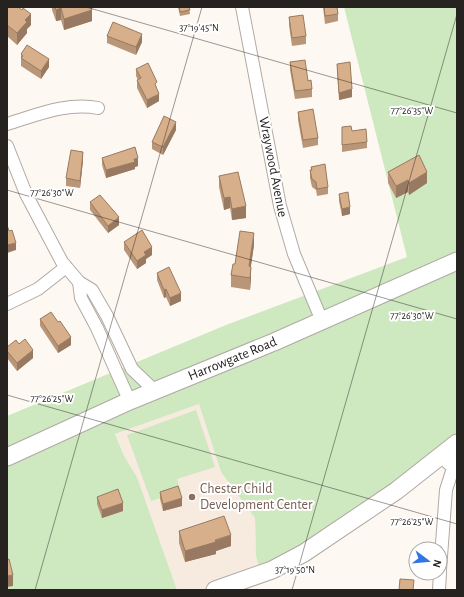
<svg xmlns="http://www.w3.org/2000/svg" width="464" height="597" font-family="'Alegreya Sans',sans-serif">
<style>
.built{fill:#f7eadf}
.green{fill:#cee8c0}
.lines{fill:none;stroke-linecap:round;stroke-linejoin:round}
.street-casing{stroke:#b0a9a4;stroke-width:14}
.secondary-casing{stroke:#b0a9a4;stroke-width:19}
.street{stroke:#fff;stroke-width:12}
.secondary{stroke:#fff;stroke-width:17}
.wall{fill:#ba9678}
.shaded-wall{fill:#977a61}
.building{fill:#d8af8b;stroke:#977a61}
.ticks{fill:none;stroke:#252220;stroke-width:1;stroke-opacity:0.45}
.education-dot{fill:#8d6e63;stroke:#fff;stroke-width:1.5}
.labels{text-anchor:middle;dominant-baseline:central;stroke-width:4;stroke-linejoin:round;paint-order:stroke}
.street-label{font-size:14px;fill:#252220;stroke:#fff}
.education-label{font-size:14px;fill:#785e54;stroke:#fff;text-anchor:start}
.ticks-label{font-size:10px;text-anchor:middle;fill:#252220;stroke:#fff;stroke-width:4;stroke-linejoin:round;paint-order:stroke}
</style>
<rect width="100%" height="100%" fill="#fef8f2"/>
<path class="built" d="M199 404 221 472 255 518 256 556 261 574 215 590H177L137 477 124 456 115 434Z"/>
<g class="green">
<path d="M344 7H457V443L261 574 256 556 255 518 221 472 199 404 115 434 124 456 137 477 177 590H7V416L226 325 407 257Z"/>
<path d="M196 410 215 467 177 479 181 491 151 501 127 435Z"/>
</g>
<g class="lines">
<defs>
<g id="street">
<path d="M242 7 280 206 294 254 322 321"/>
<path d="M7 124C37 115 67 102 98 108"/>
<path d="M7 146 26 194 62 262 79 282 92 290 107 316 132 369 155 391"/>
<path d="M79 282 81 298 97 328 130 402"/>
<path d="M7 304 38 289 66 267"/>
<path d="M440 570 446 490 454 465"/>
<path d="M439 590 440 573"/>
</g>
<g id="secondary">
<path d="M443 455 457 468"/>
<path id="s1" d="M7 457 125 403 274 342 457 261"/>
<path d="M215 590 272 570 304 553 396 491 457 443"/>
</g>
</defs>
<use href="#street" class="street-casing"/>
<use href="#secondary" class="secondary-casing"/>
<use href="#street" class="street"/>
<use href="#secondary" class="secondary"/>
</g>
<g class="wall">
<path d="M7 7 31 25 27 29V33L17 45 7 36Z"/>
<path d="M52 7H91L92 21 64 30 61 20 56 21 52 10Z"/>
<path d="M178 7H189L190 14 180 16Z"/>
<path d="M323 7H337L338 14V21L325 24Z"/>
<path d="M289 17 306 36V44L292 46 289 25Z"/>
<path d="M107 36 142 42 136 55 107 43Z"/>
<path d="M21 54 49 67 41 79 21 66Z"/>
<path d="M290 62 308 81 312 89V97L295 99 290 70Z"/>
<path d="M337 64 352 97 339 100 337 71Z"/>
<path d="M136 69 159 101 147 108 137 88V80H138L136 76Z"/>
<path d="M298 112 318 138V145L303 148 298 120Z"/>
<path d="M342 127 352 131 367 142V148L342 152Z"/>
<path d="M176 130 163 155 152 149V142Z"/>
<path d="M102 158 138 166 135 167V169L106 178 102 165Z"/>
<path d="M83 160 80 188 66 186V178Z"/>
<path d="M311 167 328 187V194L317 196 316 190 312 187 310 178V170H311Z"/>
<path d="M388 172 427 183 409 195 408 192 396 198 388 183Z"/>
<path d="M219 176 246 218 232 220 230 208 224 210 219 187Z"/>
<path d="M339 194 350 214 342 216 339 201Z"/>
<path d="M90 202 119 225 108 233 90 210Z"/>
<path d="M124 242 152 255 146 259V263L137 269 124 250Z"/>
<path d="M254 245 251 266V278L250 290 231 287V275L235 264Z"/>
<path d="M157 273 181 301 170 306 166 297 164 298 157 280Z"/>
<path d="M40 319 71 345 58 353 40 326Z"/>
<path d="M19 344 33 358 17 371 7 358V347Z"/>
<path d="M160 492 182 506 163 511 160 499Z"/>
<path d="M97 497 123 511 102 518 97 504Z"/>
<path d="M179 531 231 546 216 551V554L185 562 179 543Z"/>
</g>
<g class="shaded-wall">
<path d="M61 8V20L56 21V10Z"/>
<path d="M92 10V21L64 30V19Z"/>
<path d="M31 14V25L27 29V33L17 45V33L25 20Z"/>
<path d="M142 34V42L136 55V47Z"/>
<path d="M49 59V67L41 79V71Z"/>
<path d="M352 89V97L339 100V93Z"/>
<path d="M159 94V101L147 108V100Z"/>
<path d="M176 122V130L163 155V147Z"/>
<path d="M83 152V160L80 188V181Z"/>
<path d="M138 158V166L135 167V169L106 178V170Z"/>
<path d="M427 172V183L409 195V183Z"/>
<path d="M408 180V192L396 198V186Z"/>
<path d="M230 197V208L224 210V198Z"/>
<path d="M246 206V218L232 220V209Z"/>
<path d="M350 207V214L342 216V209Z"/>
<path d="M119 217V225L108 233V226Z"/>
<path d="M254 233V245L249 278V266Z"/>
<path d="M16 243V250L7 253V245Z"/>
<path d="M152 247V255L146 259V263L137 269V261L144 252Z"/>
<path d="M251 267V278L250 290V278Z"/>
<path d="M166 289V297L164 298V290Z"/>
<path d="M181 293V301L170 306V298Z"/>
<path d="M71 337V345L58 353V346Z"/>
<path d="M33 350V358L17 371V363Z"/>
<path d="M182 498V506L163 511V504Z"/>
<path d="M123 503V511L102 518V510Z"/>
<path d="M231 535V546L216 551V554L185 562V551Z"/>
<path d="M13 575V586L7 587V576Z"/>
</g>
<g class="building">
<path d="M7 7H18L22 10 23 8 31 14 25 20 27 22 17 33 7 25Z"/>
<path d="M55 7H91L92 10 64 19 61 8 56 10Z"/>
<path d="M179 7H189L190 10 180 12Z"/>
<path d="M324 7H337L338 14 325 16Z"/>
<path d="M303 15 306 36 292 38 289 17Z"/>
<path d="M113 22 142 34 136 47 107 36Z"/>
<path d="M27 45 49 59 41 71 21 58 23 56 21 54Z"/>
<path d="M305 60 308 81 311 80 312 89 295 91 290 62Z"/>
<path d="M350 62 352 89 339 93 337 64Z"/>
<path d="M148 63 157 82 155 84 159 94 147 100 137 80 141 78 136 69Z"/>
<path d="M313 109 318 138 303 140 298 112Z"/>
<path d="M164 116 176 122 163 147 152 142Z"/>
<path d="M351 126 352 131 366 129 367 142 342 145V127Z"/>
<path d="M135 147 138 158 134 159 135 162 106 170 102 158Z"/>
<path d="M71 150 83 152 80 181 66 178Z"/>
<path d="M419 155 427 172 409 183 408 180 396 186 388 172Z"/>
<path d="M325 164 328 187 317 189 316 182 312 179 310 170H312L311 167Z"/>
<path d="M238 172 246 206 232 209 230 197 224 198 219 176Z"/>
<path d="M348 192 350 207 342 209 339 194Z"/>
<path d="M100 195 119 217 108 226 90 202Z"/>
<path d="M7 225 9 231 12 230 16 243 7 245Z"/>
<path d="M142 230 152 247 144 252 146 255 137 261 124 242Z"/>
<path d="M240 231 254 233 249 266 251 267 250 278 231 275 233 264H235Z"/>
<path d="M169 267 181 293 170 298 166 289 164 290 157 273Z"/>
<path d="M51 312 58 322 60 321 71 337 58 346 40 319Z"/>
<path d="M25 339 33 350 17 363 7 351V347L16 340 19 344Z"/>
<path d="M178 486 182 498 163 504 160 492Z"/>
<path d="M118 489 123 503 102 510 97 497Z"/>
<path d="M224 516 231 535 215 540 216 542 185 551 179 531Z"/>
<path d="M9 559 13 575 7 576V560Z"/>
<path d="M400 579 414 580 413 590H399Z"/>
</g>
<path class="ticks" d="M86 7 457 113M7 190 457 319M7 395 457 524M35 590 202 7M292 590 457 14"/>
<circle class="education-dot" cx="192" cy="497" r="4"/>
<g class="labels">
<g class="street-label">
<text transform="translate(273 167) rotate(79)">Wraywood Avenue</text>
<text stroke="none"><textPath href="#s1" startOffset="246">Harrowgate Road</textPath></text>
</g>
<g class="education-label">
<text x="200" y="489">Chester Child<tspan x="200" dy="16">Development Center</tspan></text>
</g>
</g>
<g class="ticks-label">
<text x="199" y="31">37°19'45"N</text>
<text x="412" y="114">77°26'35"W</text>
<text x="52" y="196">77°26'30"W</text>
<text x="412" y="319">77°26'30"W</text>
<text x="52" y="402">77°26'25"W</text>
<text x="412" y="525">77°26'25"W</text>
<text x="295" y="573">37°19'50"N</text>
</g>
<rect width="464" height="597" fill="none" stroke="#252220" stroke-width="16"/>
<g transform="translate(428 561) rotate(106)"><circle r="19" fill="#ffffff" stroke="#a8a7a6"/>
<path d="M0-3L7 15L0 10L-7 15Z" fill="#3276e4"/>
<text y="-6" font-size="11" font-weight="bold" text-anchor="middle" fill="#252220">N</text>
</g>
</svg>
